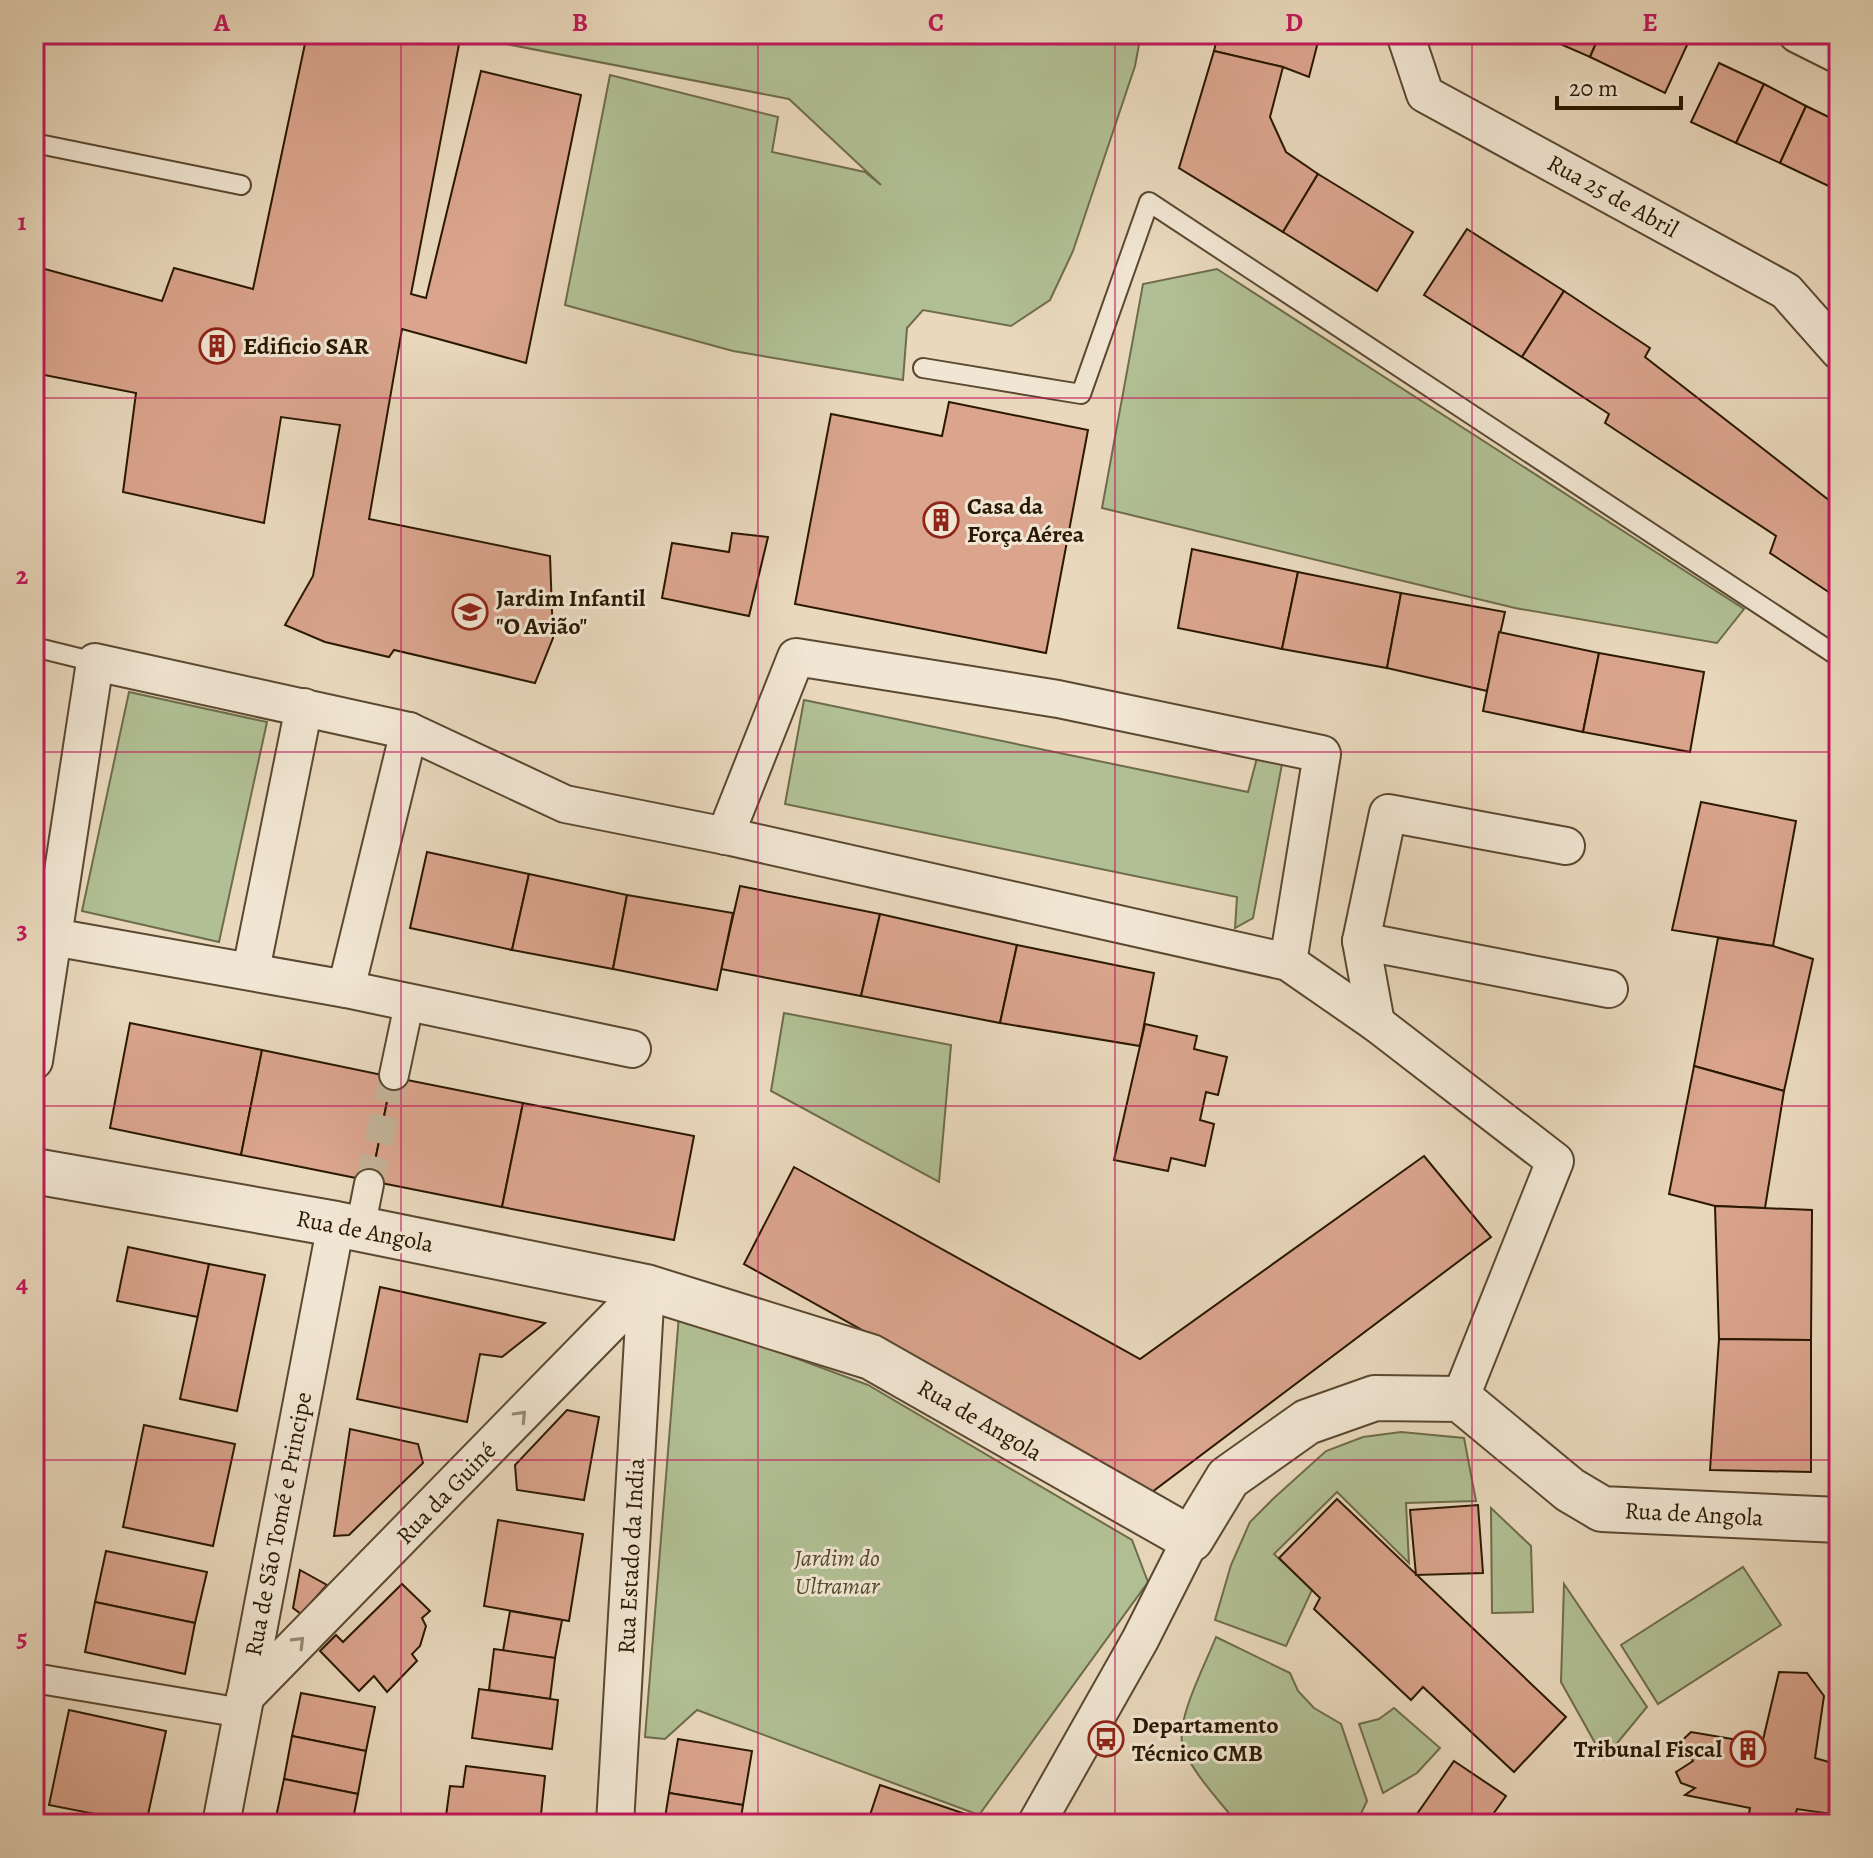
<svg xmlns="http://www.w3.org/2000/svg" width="1873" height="1858" font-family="Alegreya,serif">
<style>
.green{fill:#b1c094;stroke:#6e6c4a;stroke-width:2}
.building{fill:#daa48d;stroke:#2a1801;stroke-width:2}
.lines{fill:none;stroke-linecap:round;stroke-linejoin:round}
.pedestrian-tunnel{stroke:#c3b297;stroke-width:28;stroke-dasharray:28 14;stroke-linecap:butt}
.service-casing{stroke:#5a4830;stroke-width:22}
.pedestrian-casing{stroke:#5a4830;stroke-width:32}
.minor-casing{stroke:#5a4830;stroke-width:40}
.tertiary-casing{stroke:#5a4830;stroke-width:48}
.service{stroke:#f1e6d3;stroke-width:18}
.pedestrian{stroke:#f1e6d3;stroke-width:28}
.minor{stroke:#f1e6d3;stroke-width:36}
.tertiary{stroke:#f1e6d3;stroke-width:44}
.oneway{stroke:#978974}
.grid{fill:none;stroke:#c2185b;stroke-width:2;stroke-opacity:0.55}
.labels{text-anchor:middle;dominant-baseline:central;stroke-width:6;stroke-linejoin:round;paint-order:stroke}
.street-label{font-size:24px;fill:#2a1801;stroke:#f1e6d3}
.poi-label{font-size:24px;font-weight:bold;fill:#2a1801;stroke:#f1e6d3;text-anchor:start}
.park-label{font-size:24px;font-style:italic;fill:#524a2d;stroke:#f1e6d3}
.neatline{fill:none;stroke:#c2185b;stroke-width:3}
.grid-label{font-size:26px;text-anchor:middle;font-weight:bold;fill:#c2185b}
</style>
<rect width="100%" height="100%" fill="#e9d8bc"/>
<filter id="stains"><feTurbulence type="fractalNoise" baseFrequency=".0025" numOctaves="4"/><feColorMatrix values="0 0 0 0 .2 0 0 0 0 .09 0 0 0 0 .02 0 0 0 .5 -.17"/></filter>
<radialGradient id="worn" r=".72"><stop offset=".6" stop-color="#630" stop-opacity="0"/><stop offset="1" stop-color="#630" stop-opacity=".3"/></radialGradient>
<g class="green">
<path d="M504 34H1141L1135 66 1073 251 1050 300 1011 326 923 310 907 328 903 380 733 351 565 305 610 75 778 117 772 152 865 172 881 185 789 99 501 43Z"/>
<path d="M1217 269 1744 609 1717 643 1515 608 1102 508 1143 284Z"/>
<path d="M129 692 267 722 219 942 82 911Z"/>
<path d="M804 700 1248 792 1258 754 1282 764 1253 918 1235 928 1237 897 785 804Z"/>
<path d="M784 1013 951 1045 939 1182 771 1091Z"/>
<path d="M679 1315 868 1385 1132 1540 1148 1582 979 1815 697 1710 665 1739 645 1737Z"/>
<path d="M1401 1432 1464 1438 1476 1501 1406 1503 1409 1563 1337 1492 1274 1554 1312 1590 1286 1646 1215 1620 1231 1565 1250 1522 1274 1498 1326 1451 1363 1437Z"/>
<path d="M1491 1508 1531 1546 1533 1612 1492 1613Z"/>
<path d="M1743 1567 1781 1625 1658 1704 1621 1645Z"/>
<path d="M1564 1584 1647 1707 1604 1759 1561 1682Z"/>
<path d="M1216 1637 1290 1673 1298 1691 1314 1708 1341 1724 1367 1801 1356 1824H1238C1222 1804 1186 1766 1182 1742 1178 1715 1206 1663 1216 1637Z"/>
<path d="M1394 1708 1440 1748 1417 1773 1383 1793 1359 1724 1379 1719Z"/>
</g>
<g class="building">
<path d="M327 34H461L411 294 426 298 481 71 581 95 526 363 402 329 369 519 550 556 553 638 535 683 394 650 389 657 325 642 285 625 313 576 340 425 281 417 264 523 123 492 136 393 34 373V266L162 301 174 268 253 289 306 39 326 42Z"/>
<path d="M1218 34H1320L1309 77 1283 67 1214 51Z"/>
<path d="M1554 34H1600L1590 57 1551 40Z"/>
<path d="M1600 34H1670L1688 43 1665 93 1590 57Z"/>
<path d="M1214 51 1283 67 1270 117 1286 152 1318 174 1283 232 1179 168Z"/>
<path d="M1719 63 1764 84 1736 143 1691 122Z"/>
<path d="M1764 84 1806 106 1780 163 1736 143Z"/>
<path d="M1806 106 1839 122V191L1780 163Z"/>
<path d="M1318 174 1413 232 1377 291 1283 232Z"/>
<path d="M1467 229 1564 291 1522 357 1424 295Z"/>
<path d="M1564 291 1650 348 1645 357 1839 508V599L1770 553 1776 536 1605 423 1609 414 1522 357Z"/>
<path d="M949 402 1088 430 1046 653 795 604 831 414 942 436Z"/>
<path d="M732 533 768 537 749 616 662 598 672 543 729 552Z"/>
<path d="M1192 549 1298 572 1282 649 1178 628Z"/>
<path d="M1298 572 1401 593 1387 668 1282 649Z"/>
<path d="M1401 593 1505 612 1487 691 1387 668Z"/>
<path d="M1499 632 1599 653 1583 732 1483 711Z"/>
<path d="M1599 653 1704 672 1690 752 1583 732Z"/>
<path d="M1701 802 1796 821 1773 946 1672 930Z"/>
<path d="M427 852 529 874 512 950 410 928Z"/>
<path d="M529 874 627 895 613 969 512 950Z"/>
<path d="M740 886 880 914 861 996 721 969Z"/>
<path d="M627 895 733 913 717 990 613 969Z"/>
<path d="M880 914 1017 945 1000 1023 861 996Z"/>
<path d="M1718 938 1773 946 1813 959 1784 1091 1694 1066Z"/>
<path d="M1017 945 1154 973 1140 1046 1000 1023Z"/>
<path d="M130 1023 262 1050 241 1155 110 1128Z"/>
<path d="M1145 1024 1197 1036 1194 1049 1227 1057 1218 1095 1206 1092 1200 1120 1214 1124 1205 1166 1171 1158 1168 1171 1114 1160Z"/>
<path d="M262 1050 392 1077 371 1181 241 1155Z"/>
<path d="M1694 1066 1784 1091 1765 1208 1715 1206 1669 1194Z"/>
<path d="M392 1077 523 1103 502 1207 371 1181Z"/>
<path d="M523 1103 694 1136 674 1240 502 1207Z"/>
<path d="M1424 1156 1491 1237 1152 1492 744 1264 794 1167 1140 1359Z"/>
<path d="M1715 1206 1812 1210 1811 1340 1719 1339Z"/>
<path d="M128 1247 209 1264 198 1317 117 1301Z"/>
<path d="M209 1264 265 1275 237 1411 180 1399Z"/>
<path d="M380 1287 545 1323 502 1357 480 1354 467 1422 357 1399Z"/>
<path d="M1719 1339 1811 1340V1472L1710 1470Z"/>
<path d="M567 1410 599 1417 584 1500 517 1490 515 1465Z"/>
<path d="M144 1425 235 1444 213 1546 123 1527Z"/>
<path d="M350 1429 418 1444 423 1463 349 1535 334 1536Z"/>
<path d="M1337 1499 1566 1717 1514 1772 1423 1687 1411 1700 1314 1609 1320 1598 1279 1558Z"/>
<path d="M1478 1505 1483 1573 1416 1575 1410 1510Z"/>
<path d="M498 1520 583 1534 569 1621 484 1606Z"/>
<path d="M106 1551 207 1572 195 1623 95 1602Z"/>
<path d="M300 1570 327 1585 301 1614 293 1608Z"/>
<path d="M402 1584 430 1611 422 1618 426 1626 420 1646 412 1654 417 1661 387 1692 374 1676 359 1691 320 1651 336 1635 343 1642Z"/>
<path d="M95 1602 195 1623 185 1674 85 1652Z"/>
<path d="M510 1611 562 1620 555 1658 503 1651Z"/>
<path d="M494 1649 555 1658 550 1699 489 1690Z"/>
<path d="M1779 1672 1807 1673 1824 1696 1815 1758 1839 1765V1815L1797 1809 1793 1824H1747L1750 1808 1685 1795 1695 1788 1681 1783 1676 1772 1693 1761 1686 1750 1675 1747 1691 1732 1762 1744Z"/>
<path d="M479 1689 558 1700 552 1749 472 1738Z"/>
<path d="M301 1693 375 1707 366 1751 292 1736Z"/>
<path d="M69 1710 166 1731 146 1824 49 1805Z"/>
<path d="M292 1736 366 1751 358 1794 284 1779Z"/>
<path d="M678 1739 752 1751 743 1805 669 1793Z"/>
<path d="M1454 1761 1506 1796 1486 1824H1410Z"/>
<path d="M466 1766 545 1776 540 1824 446 1816 450 1786 463 1787Z"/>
<path d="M284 1779 358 1794 352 1824 275 1822Z"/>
<path d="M880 1785 974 1817 972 1824H867Z"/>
<path d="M669 1793 743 1805 740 1824H664Z"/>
<path d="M446 1816 518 1824H446Z"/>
</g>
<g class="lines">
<path class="pedestrian-tunnel" d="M369 1184 394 1075"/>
<defs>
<g id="service">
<path d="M34 143 241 185"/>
<path d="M923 368 1081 394 1149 202 1839 657"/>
<path d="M34 647 95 662"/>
</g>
<g id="pedestrian">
<path d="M394 1075 409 1004"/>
<path d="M360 1229 369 1184"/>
<path d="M34 1678 242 1713"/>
</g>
<g id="minor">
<path d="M1405 34 1425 94 1786 291 1839 351"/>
<path d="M1797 34 1839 55"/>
<path d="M725 836 796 657 1058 699 1322 754 1288 962"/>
<path d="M53 937 346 989 409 731"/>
<path d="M1361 941 1609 989"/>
<path d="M251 970 304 707"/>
<path d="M346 989 632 1049"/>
<path d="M1376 1023 1361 941 1388 813 1566 846"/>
<path d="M34 1061 95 662 409 731 565 804 731 837 1288 962 1376 1023 1555 1161 1460 1399"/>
<path d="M245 1697 646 1287"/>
<path d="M221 1824 336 1224"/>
<path d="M615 1824 646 1287"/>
<path d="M1036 1824 1140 1640 1191 1539"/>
</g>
<path id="tertiary" d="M34 1171 336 1224 646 1287 871 1357 1191 1539 1228 1478 1307 1422 1375 1398 1460 1399 1570 1490 1602 1509 1839 1520"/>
</defs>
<use href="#service" class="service-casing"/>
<use href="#pedestrian" class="pedestrian-casing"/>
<use href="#minor" class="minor-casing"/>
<use href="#tertiary" class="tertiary-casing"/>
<use href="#service" class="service"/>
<use href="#pedestrian" class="pedestrian"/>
<use href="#minor" class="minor"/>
<use href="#tertiary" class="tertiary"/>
</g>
<defs><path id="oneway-chevron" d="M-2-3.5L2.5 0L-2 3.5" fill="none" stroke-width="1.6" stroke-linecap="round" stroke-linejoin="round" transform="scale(2)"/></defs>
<g class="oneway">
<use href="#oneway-chevron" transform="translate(521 1416) rotate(-46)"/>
<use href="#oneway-chevron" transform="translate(299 1642) rotate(-45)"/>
</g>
<path class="grid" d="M401 34V1824M758 34V1824M1115 34V1824M1472 34V1824M34 398H1839M34 752H1839M34 1106H1839M34 1460H1839"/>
<defs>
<symbol id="building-ring" viewBox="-11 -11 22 22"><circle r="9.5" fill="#f1e6d3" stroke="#8f2418" stroke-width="1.5"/><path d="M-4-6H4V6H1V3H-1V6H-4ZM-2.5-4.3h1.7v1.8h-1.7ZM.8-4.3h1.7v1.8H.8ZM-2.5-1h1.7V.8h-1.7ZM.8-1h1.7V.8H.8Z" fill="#8f2418"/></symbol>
<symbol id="school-ring" viewBox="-11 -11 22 22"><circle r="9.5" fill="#f1e6d3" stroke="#8f2418" stroke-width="1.5"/><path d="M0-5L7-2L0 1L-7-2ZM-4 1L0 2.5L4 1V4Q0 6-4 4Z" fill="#8f2418"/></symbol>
<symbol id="bus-ring" viewBox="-11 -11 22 22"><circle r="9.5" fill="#f1e6d3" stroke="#8f2418" stroke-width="1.5"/><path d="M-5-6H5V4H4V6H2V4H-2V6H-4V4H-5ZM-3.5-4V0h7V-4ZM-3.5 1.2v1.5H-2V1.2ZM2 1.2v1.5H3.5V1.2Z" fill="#8f2418"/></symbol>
</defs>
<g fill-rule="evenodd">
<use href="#building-ring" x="197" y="326" width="40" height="40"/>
<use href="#building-ring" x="921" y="500" width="40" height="40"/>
<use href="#school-ring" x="450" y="592" width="40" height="40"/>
<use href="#bus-ring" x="1086" y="1719" width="40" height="40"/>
<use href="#building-ring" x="1728" y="1729" width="40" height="40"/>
</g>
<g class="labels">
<g class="street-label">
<text transform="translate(1613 196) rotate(29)">Rua 25 de Abril</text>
<text transform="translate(365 1231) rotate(11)">Rua de Angola</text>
<text transform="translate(980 1420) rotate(30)">Rua de Angola</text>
<text transform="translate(446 1493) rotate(-46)">Rua da Guiné</text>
<text transform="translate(1694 1514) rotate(3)">Rua de Angola</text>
<text transform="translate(278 1524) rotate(-79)">Rua de São Tomé e Principe</text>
<text transform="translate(631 1556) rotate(-87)">Rua Estado da India</text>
</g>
<g class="poi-label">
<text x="243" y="346">Edificio SAR</text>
<text x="967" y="506">Casa da<tspan x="967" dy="28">Força Aérea</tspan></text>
<text x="496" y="598">Jardim Infantil<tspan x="496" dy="28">"O Avião"</tspan></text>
<text x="1132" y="1725">Departamento<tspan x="1132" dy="28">Técnico CMB</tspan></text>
<text x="1722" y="1749" text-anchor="end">Tribunal Fiscal</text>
</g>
<g class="park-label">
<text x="837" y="1558">Jardim do<tspan x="837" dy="28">Ultramar</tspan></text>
</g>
</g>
<rect width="1873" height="1858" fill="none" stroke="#e9d8bc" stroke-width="88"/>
<path d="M1557 96v12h124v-12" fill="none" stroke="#2a1801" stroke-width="4"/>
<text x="1569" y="96" font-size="24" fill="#2a1801" stroke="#f1e6d3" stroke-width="6" paint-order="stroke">20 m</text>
<rect x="44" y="44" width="1785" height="1770" class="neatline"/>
<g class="grid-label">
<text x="222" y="31">A</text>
<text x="580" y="31">B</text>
<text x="936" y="31">C</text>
<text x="1294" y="31">D</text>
<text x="1650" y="31">E</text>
<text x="22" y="230">1</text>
<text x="22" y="584">2</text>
<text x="22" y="938">3</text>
<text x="22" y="1292">4</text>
<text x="22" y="1646">5</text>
</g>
<rect width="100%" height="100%" filter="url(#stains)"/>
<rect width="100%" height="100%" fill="url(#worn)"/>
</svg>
